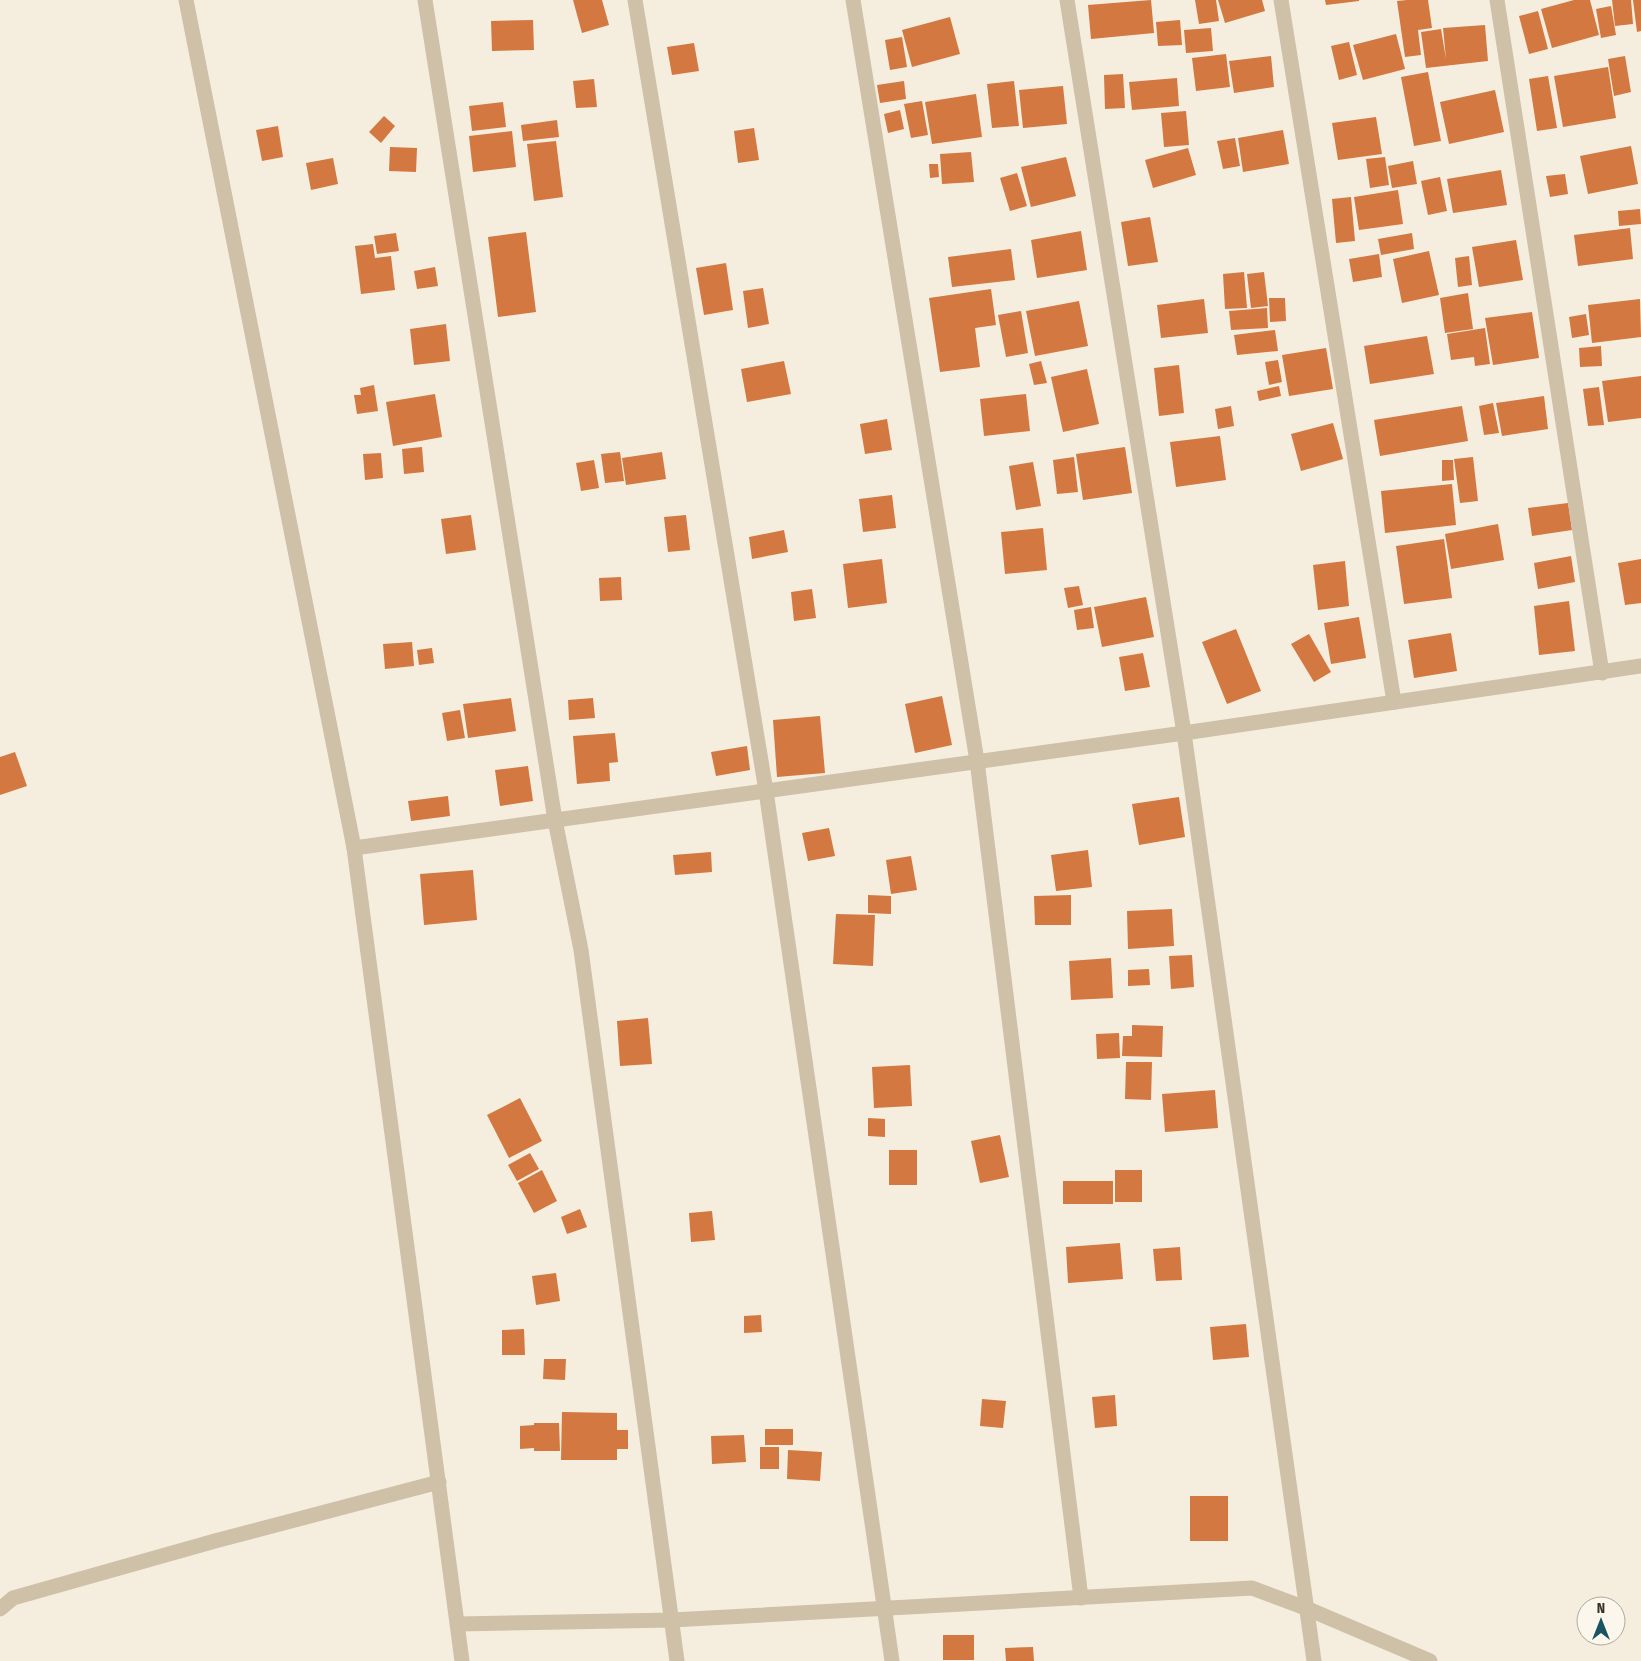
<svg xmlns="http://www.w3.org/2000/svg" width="1641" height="1661" font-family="'Fira Sans Condensed',sans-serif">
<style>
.building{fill:#d27840}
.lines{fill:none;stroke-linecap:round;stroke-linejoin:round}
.minor{stroke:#cfc0a8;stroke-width:15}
</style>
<rect width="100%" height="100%" fill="#f5eede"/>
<g class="building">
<path d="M573 0H602L609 25 582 33Z"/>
<path d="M1151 0 1154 33 1091 39 1088 5Z"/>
<path d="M1195 0H1216L1219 21 1199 24Z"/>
<path d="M1218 0H1262L1265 11 1225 23Z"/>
<path d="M1325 0H1359V1L1326 5Z"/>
<path d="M1407 0H1428L1432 28 1418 30 1421 55 1405 57 1397 1Z"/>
<path d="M1574 0H1590L1599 35 1552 48 1541 9Z"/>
<path d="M1612 0H1631L1633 24 1615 26Z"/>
<path d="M1633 0H1641V31L1637 32Z"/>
<path d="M1611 6 1616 35 1601 38 1596 9Z"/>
<path d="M1538 11 1548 49 1529 54 1519 16Z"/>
<path d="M950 17 960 54 912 67 902 30Z"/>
<path d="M533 20 534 50 492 51 491 21Z"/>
<path d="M1180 20 1182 45 1158 46 1156 22Z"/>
<path d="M1485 25 1488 61 1426 68 1421 32 1441 29 1446 59 1443 28Z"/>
<path d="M1211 28 1213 51 1186 53 1184 30Z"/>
<path d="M1396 34 1405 69 1363 80 1353 45Z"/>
<path d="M902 37 907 67 890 70 885 40Z"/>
<path d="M1349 42 1357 75 1339 80 1331 46Z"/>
<path d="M694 43 699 71 672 75 667 47Z"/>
<path d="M1226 54 1230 87 1196 91 1192 58Z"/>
<path d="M1271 56 1274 87 1234 93 1229 61Z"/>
<path d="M1625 56 1631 92 1614 96 1608 59Z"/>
<path d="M1608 67 1616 118 1563 127 1554 76Z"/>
<path d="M1428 72 1441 141 1414 146 1401 77Z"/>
<path d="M1123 74 1125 108 1105 109 1104 75Z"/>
<path d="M1548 76 1557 128 1537 131 1529 79Z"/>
<path d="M1177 78 1179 106 1132 110 1129 82Z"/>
<path d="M594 79 597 107 576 108 573 81Z"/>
<path d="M904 81 906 99 880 103 877 85Z"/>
<path d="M1014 81 1019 126 992 128 987 84Z"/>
<path d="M1063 86 1067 124 1023 128 1019 90Z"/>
<path d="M1495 90 1504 132 1449 144 1440 102Z"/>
<path d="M976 94 982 137 932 144 925 102Z"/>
<path d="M922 101 928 135 911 138 904 104Z"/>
<path d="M503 102 506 127 472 131 469 106Z"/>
<path d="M900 110 904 129 888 133 884 114Z"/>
<path d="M1186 111 1189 145 1164 147 1161 113Z"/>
<path d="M384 116 395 126 381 143 369 132Z"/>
<path d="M1376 117 1382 154 1338 160 1332 123Z"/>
<path d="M557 120 559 137 523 141 521 125Z"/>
<path d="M278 126 283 157 262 161 256 130Z"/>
<path d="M754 128 759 160 738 163 734 131Z"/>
<path d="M1283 130 1289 164 1243 172 1238 138Z"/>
<path d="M512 131 516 167 473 172 469 136Z"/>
<path d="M1235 138 1240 166 1223 169 1217 141Z"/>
<path d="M556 141 563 197 534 201 527 144Z"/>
<path d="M1631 146 1638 184 1588 194 1580 156Z"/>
<path d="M390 147 417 148 416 172 389 171Z"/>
<path d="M1188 148 1196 175 1153 188 1145 160Z"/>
<path d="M971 152 974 182 942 184 940 154Z"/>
<path d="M1066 157 1076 196 1031 207 1021 167Z"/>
<path d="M1385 157 1389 185 1370 188 1366 159Z"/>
<path d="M333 158 338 184 311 190 306 163Z"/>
<path d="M1413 161 1417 184 1392 188 1388 166Z"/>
<path d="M929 164H938L939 177 930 178Z"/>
<path d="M1501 170 1507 205 1453 213 1447 179Z"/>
<path d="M1017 173 1027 206 1010 211 1000 178Z"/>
<path d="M1565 174 1568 194 1550 197 1546 176Z"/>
<path d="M1440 177 1447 211 1428 215 1421 181Z"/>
<path d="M1398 190 1403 224 1359 230 1354 197Z"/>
<path d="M1351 197 1355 241 1336 243 1332 199Z"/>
<path d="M1640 209 1641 224 1619 226 1618 211Z"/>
<path d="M1150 217 1158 262 1128 266 1121 222Z"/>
<path d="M1630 228 1633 259 1578 266 1574 235Z"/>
<path d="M1081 231 1087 270 1037 278 1031 240Z"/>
<path d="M526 232 536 312 498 317 488 237Z"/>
<path d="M396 233 399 251 377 254 374 236Z"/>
<path d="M1412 233 1414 249 1381 255 1378 239Z"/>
<path d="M1516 240 1523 280 1479 287 1472 247Z"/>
<path d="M373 244 375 258 391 256 395 290 361 294 355 246Z"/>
<path d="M1011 249 1015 280 952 287 948 257Z"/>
<path d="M1429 251 1439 295 1402 303 1393 259Z"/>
<path d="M1379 254 1382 277 1353 282 1349 259Z"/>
<path d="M1469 256 1472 285 1458 287 1455 258Z"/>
<path d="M726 263 733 310 704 315 696 268Z"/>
<path d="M435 267 438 286 417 289 414 271Z"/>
<path d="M1244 272 1247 308 1225 309 1223 274Z"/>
<path d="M1264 272 1268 306 1251 308 1247 274Z"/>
<path d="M763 288 769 324 748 328 743 291Z"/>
<path d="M991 289 996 325 975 328 980 367 940 372 929 298Z"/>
<path d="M1468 293 1473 329 1445 333 1440 298Z"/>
<path d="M1269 298H1285L1286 321 1270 322Z"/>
<path d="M1204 299 1208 333 1161 338 1157 305Z"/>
<path d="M1640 299 1641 337 1592 343 1588 305Z"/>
<path d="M1079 301 1088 346 1035 356 1026 311Z"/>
<path d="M1267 308 1268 328 1231 330 1229 311Z"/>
<path d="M1021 311 1028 353 1006 357 998 315Z"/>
<path d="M1532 312 1539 358 1493 365 1485 318Z"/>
<path d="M1586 314 1589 335 1572 338 1569 317Z"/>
<path d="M446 324 450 361 414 365 410 329Z"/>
<path d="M1485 328 1490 364 1475 366 1474 357 1451 360 1447 334Z"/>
<path d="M1275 330 1278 351 1237 355 1234 335Z"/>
<path d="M1427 336 1434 374 1370 384 1364 346Z"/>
<path d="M1601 346 1602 366 1580 367 1579 348Z"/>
<path d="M1326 348 1333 389 1289 396 1282 355Z"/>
<path d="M1278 360 1282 382 1269 385 1265 362Z"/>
<path d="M784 361 791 394 747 402 741 369Z"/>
<path d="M1041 361 1047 383 1034 385 1029 364Z"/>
<path d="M1179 365 1184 413 1159 416 1154 368Z"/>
<path d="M1087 369 1099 424 1063 432 1051 377Z"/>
<path d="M1641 376V418L1608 422 1602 381Z"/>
<path d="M374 385 378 411 357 414 354 395H361L360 388Z"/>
<path d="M1279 386 1281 396 1259 401 1257 391Z"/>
<path d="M1599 387 1604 425 1588 426 1583 389Z"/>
<path d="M435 394 442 437 393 446 386 402Z"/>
<path d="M1026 394 1030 431 984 436 980 399Z"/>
<path d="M1544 396 1548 429 1502 436 1496 403Z"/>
<path d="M1493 403 1499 433 1484 435 1479 406Z"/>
<path d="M1231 406 1234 426 1218 429 1215 409Z"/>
<path d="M1462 406 1468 441 1380 456 1374 420Z"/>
<path d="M887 419 892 450 865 454 860 424Z"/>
<path d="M1333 423 1343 459 1301 471 1291 434Z"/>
<path d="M1220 436 1226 480 1176 487 1170 442Z"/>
<path d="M422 447 424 472 404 474 402 449Z"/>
<path d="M1125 447 1132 493 1083 500 1076 454Z"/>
<path d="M620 452 624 481 605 483 601 454Z"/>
<path d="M662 452 666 479 626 485 622 458Z"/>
<path d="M381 453 383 478 365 480 363 454Z"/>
<path d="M1074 457 1078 492 1057 494 1053 460Z"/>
<path d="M1473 457 1478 501 1460 503 1454 459Z"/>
<path d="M594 460 599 488 581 491 576 463Z"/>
<path d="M1442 460H1453L1454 480 1442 481Z"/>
<path d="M1033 462 1041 506 1016 510 1009 466Z"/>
<path d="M1452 484 1456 525 1385 533 1381 491Z"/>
<path d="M892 495 896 528 863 532 859 499Z"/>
<path d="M1568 503 1572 530 1532 536 1528 508Z"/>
<path d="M471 515 476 550 446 554 441 519Z"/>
<path d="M686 515 690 550 668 552 664 517Z"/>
<path d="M1498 524 1504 560 1451 569 1445 534Z"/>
<path d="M1043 528 1047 570 1005 574 1001 532Z"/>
<path d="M784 530 788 552 752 559 749 537Z"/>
<path d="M1444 539 1452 598 1404 604 1396 546Z"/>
<path d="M1571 556 1575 582 1538 589 1534 563Z"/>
<path d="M882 559 887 603 848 608 843 564Z"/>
<path d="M1641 559V603L1625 605 1618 563Z"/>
<path d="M1345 561 1349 606 1318 610 1313 565Z"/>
<path d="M621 577 622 600 600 601 599 578Z"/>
<path d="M1079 586 1083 605 1068 608 1064 588Z"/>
<path d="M812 589 816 618 794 621 791 592Z"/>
<path d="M1146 597 1154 637 1102 647 1094 607Z"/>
<path d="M1569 601 1575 651 1539 655 1534 606Z"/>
<path d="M1091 607 1094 628 1077 630 1074 610Z"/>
<path d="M1359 617 1366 658 1331 664 1324 623Z"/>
<path d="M1236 629 1261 691 1227 704 1202 642Z"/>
<path d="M1451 633 1457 671 1414 678 1408 640Z"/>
<path d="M1309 634 1331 672 1314 682 1291 644Z"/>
<path d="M412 642 414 666 385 669 383 644Z"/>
<path d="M432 648 434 663 419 665 417 650Z"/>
<path d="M1143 653 1150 687 1125 691 1119 657Z"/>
<path d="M942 696 952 745 915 753 905 704Z"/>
<path d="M511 698 516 731 468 738 463 704Z"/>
<path d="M593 698 595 718 569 720 568 700Z"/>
<path d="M460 710 465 738 447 741 442 713Z"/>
<path d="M820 716 825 773 777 777 773 720Z"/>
<path d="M615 733 618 762 609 763 610 781 577 784 573 736Z"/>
<path d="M747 746 750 770 716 776 711 752Z"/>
<path d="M15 752 27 786 0 795V757Z"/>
<path d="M528 766 533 801 500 806 495 770Z"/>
<path d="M448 796 450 816 411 821 408 801Z"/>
<path d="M1179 797 1185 837 1139 845 1132 804Z"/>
<path d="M829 828 835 856 808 861 802 833Z"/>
<path d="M1088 850 1092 887 1056 891 1051 855Z"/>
<path d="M711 852 712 872 675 875 673 855Z"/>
<path d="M911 856 917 890 891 894 886 860Z"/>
<path d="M473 870 477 920 424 925 420 874Z"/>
<path d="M868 895 891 896V914L868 913Z"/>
<path d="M1071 895V925H1035L1034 896Z"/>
<path d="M1172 909 1174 946 1128 949 1127 911Z"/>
<path d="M836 914 875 915 873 966 833 964Z"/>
<path d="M1192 955 1194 987 1171 989 1169 956Z"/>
<path d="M1111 958 1113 998 1071 1000 1069 961Z"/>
<path d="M1149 969 1150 985 1128 986V970Z"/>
<path d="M648 1018 652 1064 620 1066 617 1021Z"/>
<path d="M1132 1025 1163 1026 1162 1057 1122 1056 1123 1036H1132Z"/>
<path d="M1119 1033 1120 1058 1097 1059 1096 1034Z"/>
<path d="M1126 1062H1152L1151 1100 1125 1099Z"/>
<path d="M910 1065 912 1106 874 1108 872 1067Z"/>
<path d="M1215 1090 1218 1128 1165 1132 1162 1094Z"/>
<path d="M520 1098 542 1141 509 1158 487 1115Z"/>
<path d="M868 1118 885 1119V1137L868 1136Z"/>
<path d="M1000 1135 1009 1177 980 1183 971 1141Z"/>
<rect x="889" y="1150" width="28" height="35"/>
<path d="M530 1153 539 1169 517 1181 508 1165Z"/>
<path d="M542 1170 557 1201 534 1213 518 1183Z"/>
<rect x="1115" y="1170" width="27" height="32"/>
<rect x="1063" y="1181" width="50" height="23"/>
<path d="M580 1209 587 1227 567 1234 561 1217Z"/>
<path d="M712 1211 715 1240 691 1242 689 1213Z"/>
<path d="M1120 1243 1123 1279 1068 1283 1066 1247Z"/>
<path d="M1180 1247 1182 1280 1156 1281 1153 1249Z"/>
<path d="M556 1273 560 1301 536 1305 532 1276Z"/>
<path d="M761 1315 762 1332 744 1333V1316Z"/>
<path d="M1246 1324 1249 1357 1213 1360 1210 1327Z"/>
<path d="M524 1329 525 1355H502V1330Z"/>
<path d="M544 1359H566L565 1380 543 1379Z"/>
<path d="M1115 1395 1117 1426 1095 1428 1092 1397Z"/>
<path d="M982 1399 1006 1401 1003 1428 980 1426Z"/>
<path d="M562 1412 617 1413V1430H628V1449H617V1460H561Z"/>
<path d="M534 1423H559L560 1451H534V1448L520 1449V1426L534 1425Z"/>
<rect x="765" y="1429" width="28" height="16"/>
<path d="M744 1435 746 1462 712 1464 711 1436Z"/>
<rect x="760" y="1447" width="19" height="22"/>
<path d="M788 1450 822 1452 820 1481 787 1479Z"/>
<rect x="1190" y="1496" width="38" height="45"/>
<rect x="943" y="1635" width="31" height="25"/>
<path d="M1033 1647 1034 1661H1006L1005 1648Z"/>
</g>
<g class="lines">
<g class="minor">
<path d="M186 0 354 848 462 1661"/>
<path d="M425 0 555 820 581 950 677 1661"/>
<path d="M635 0 766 791 892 1661"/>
<path d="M853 0 977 761 1081 1598"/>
<path d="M1067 0 1184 733 1314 1661"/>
<path d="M1281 0 1394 702"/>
<path d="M1497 0 1602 673"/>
<path d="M354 848 1184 733 1641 666"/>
<path d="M0 1609 13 1598 215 1541 439 1482"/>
<path d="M458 1624 672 1620 1252 1588 1308 1609 1430 1661"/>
</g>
</g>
<g transform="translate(1601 1621)"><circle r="24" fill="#fcf7ec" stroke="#afa89e"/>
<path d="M0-4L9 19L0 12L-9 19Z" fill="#1a5362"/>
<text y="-8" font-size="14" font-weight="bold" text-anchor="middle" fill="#3b3129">N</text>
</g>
</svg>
